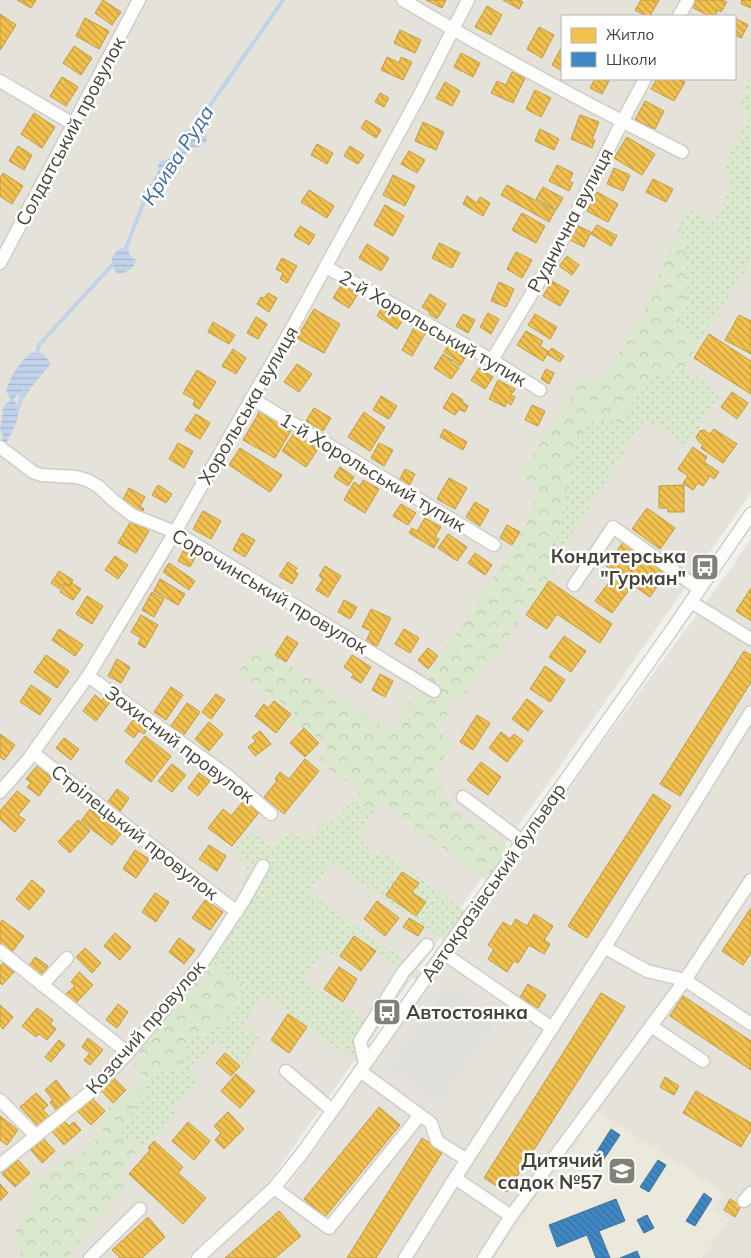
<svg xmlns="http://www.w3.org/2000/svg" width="751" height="1258" font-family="Mulish,sans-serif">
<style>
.residential{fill:#e4e2d9;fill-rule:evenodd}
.education{fill:#ebe9db}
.grass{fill:url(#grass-dots)}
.forest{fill:url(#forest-crowns)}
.parking{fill:#e0dfdb}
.water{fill:url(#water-rules)}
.homes{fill:url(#homes-back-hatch);stroke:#be9b47}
.schools{fill:url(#schools-back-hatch);stroke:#41739b}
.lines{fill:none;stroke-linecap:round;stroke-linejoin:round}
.stream{stroke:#c0d3ea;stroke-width:4}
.minor-casing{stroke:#cecdc9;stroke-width:15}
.minor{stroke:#fdfdfc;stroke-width:12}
.labels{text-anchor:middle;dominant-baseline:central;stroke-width:5;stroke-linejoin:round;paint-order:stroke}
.street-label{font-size:19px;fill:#464338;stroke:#fff}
.poi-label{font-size:19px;font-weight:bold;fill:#464338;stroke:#fff;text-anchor:end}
.water-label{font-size:20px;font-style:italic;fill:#3b69a8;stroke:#fff}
</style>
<defs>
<pattern id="grass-dots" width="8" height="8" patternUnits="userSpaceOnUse" patternTransform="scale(1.25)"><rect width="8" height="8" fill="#dae9ce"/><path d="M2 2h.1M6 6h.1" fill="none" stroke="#bcc9b2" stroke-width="1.8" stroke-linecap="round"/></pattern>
<pattern id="forest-crowns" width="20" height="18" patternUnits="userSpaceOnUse" patternTransform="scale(1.25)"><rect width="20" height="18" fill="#dae9ce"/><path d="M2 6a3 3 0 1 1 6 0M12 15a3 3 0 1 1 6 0" fill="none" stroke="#bcc9b2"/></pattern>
<pattern id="water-rules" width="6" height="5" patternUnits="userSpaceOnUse" patternTransform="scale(1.25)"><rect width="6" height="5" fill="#c0d3ea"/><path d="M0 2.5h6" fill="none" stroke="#a6b6c9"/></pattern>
<pattern id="homes-back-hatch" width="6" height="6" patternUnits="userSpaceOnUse" patternTransform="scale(1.25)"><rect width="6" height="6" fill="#f2c14e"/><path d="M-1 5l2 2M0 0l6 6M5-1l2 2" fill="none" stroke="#c69e42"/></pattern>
<pattern id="schools-back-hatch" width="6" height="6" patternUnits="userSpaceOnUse" patternTransform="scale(1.25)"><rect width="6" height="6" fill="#3f88c5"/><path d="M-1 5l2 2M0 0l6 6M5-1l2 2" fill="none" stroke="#3771a1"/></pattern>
</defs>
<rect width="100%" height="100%" fill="#f1f0eb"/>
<g class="residential">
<path d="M0 0H751V493L267 1185 189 1258H0ZM562 16H735V79H562Z"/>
<path d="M751 538V1258H209L289 1184 596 751 729 571Z"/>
</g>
<path class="education" d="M595 1110 725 1193 715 1210 729 1219 702 1258H494L570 1147 574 1149 581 1138 578 1135Z"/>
<g class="grass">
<path d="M751 74V261L700 340 677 327 687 301V257L680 225 689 209 714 223 734 179 721 171 750 114 738 107Z"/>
<path d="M685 367 720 396 687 446 645 419 571 535 549 579 576 440 592 418 621 422 647 378Z"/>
<path d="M357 800 363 813 375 811 359 833 373 857 383 852 465 911 445 941 331 862 310 893 421 972 416 980 354 934 338 957 325 949 304 980 379 1028 357 1062 263 995 242 1025 260 1038 242 1065 214 1043 188 1069 199 1082 174 1108 175 1115 156 1137 142 1144 120 1136 153 1072 166 1069H179L189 1040 227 1024 244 987 204 953 232 915 228 911 238 897 248 864 233 852 249 830 272 847 287 829 298 837 309 838 324 822 337 819 349 805Z"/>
</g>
<g class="forest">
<path d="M680 225 687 257V301L677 327 700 340 685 367 647 378 621 422 592 418 576 440 549 579 529 609 521 604 515 612 522 618 461 699 455 696 439 732 453 745 434 771 453 809 509 847 486 880 382 803 375 811 362 813 357 800 360 791 318 761 328 746 309 731 289 722 295 712 238 673 258 645 390 731 513 549 540 489 520 475 583 377 594 382 609 370 641 318Z"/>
<path d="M204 953 244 987 227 1024 189 1040C184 1050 185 1061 179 1069H166L153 1073 120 1136 142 1144 120 1174 129 1183 67 1258H21L16 1230 36 1198 27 1190 39 1175 46 1179 69 1153 77 1157 85 1152 103 1131 95 1125 115 1099 120 1103 145 1076 133 1066 142 1054 128 1043Z"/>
</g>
<path class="parking" d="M448 984 497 1021 439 1103 389 1067Z"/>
<g class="water">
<path d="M194 126H205L207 140 200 147H193L179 159 163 188 144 198 142 194 151 184 159 170 158 165 161 161C178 158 183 151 180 135L185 130 192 129Z"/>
<path d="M121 248H128L130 256 136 260C133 270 127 272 118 274 109 265 110 255 121 248Z"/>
<path d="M31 353 43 354 51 363 29 390 25 397 16 395 14 401C25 412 12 432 6 443L1 440 3 435 0 430 4 405 9 402 10 397 6 392C10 376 18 364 31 353Z"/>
</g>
<g class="homes">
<path d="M17 0H36L31 8Z"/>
<path d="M103 0 121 12 112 25 95 13Z"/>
<path d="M426 0H446L442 8Z"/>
<path d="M503 0H519L523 2 519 9Z"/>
<path d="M641 0H659L650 16H646L635 10Z"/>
<path d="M696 0H722L727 2 721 12 718 10 715 16H709L692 7Z"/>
<path d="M742 0H751V8L741 4Z"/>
<path d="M487 6 502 15 491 35 475 27Z"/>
<path d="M0 14 16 25 1 49H0Z"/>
<path d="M85 18 109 31 99 49 76 36Z"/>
<path d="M735 18 748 25 741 38 735 35Z"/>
<path d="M539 27 554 35 542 58 527 49Z"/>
<path d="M400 30 421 40 415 53 394 43Z"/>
<path d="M74 46 92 58 81 75 63 63Z"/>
<path d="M561 48H562V71L552 65Z"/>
<path d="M461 53 480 63 473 77 454 67Z"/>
<path d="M387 57 399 63 401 57 412 62 403 80 381 70Z"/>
<path d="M512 72 525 78 513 103 491 93 497 81 506 85Z"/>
<path d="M62 77 78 87 66 106 50 96Z"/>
<path d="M595 79H606L609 81 602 94 590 88Z"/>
<path d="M657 79H679L685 82 674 101 651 89Z"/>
<path d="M445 82 460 91 452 106 436 98Z"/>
<path d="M535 90 551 98 541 117 526 109Z"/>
<path d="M380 93 389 98 384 107 375 102Z"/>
<path d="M645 101 664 111 655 129 635 120Z"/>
<path d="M34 113 55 127 42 148 21 134Z"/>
<path d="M580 115 599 122 592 139 595 140 592 148 571 139Z"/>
<path d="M366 120 381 130 376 138 361 128Z"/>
<path d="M423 122 444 132 436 150 415 141Z"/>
<path d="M540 129 559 139 554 150 535 141Z"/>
<path d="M627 137 655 154 642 175 614 158Z"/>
<path d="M317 144 333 153 327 164 311 155Z"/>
<path d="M18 146 32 155 24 170 9 161Z"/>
<path d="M350 146 364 155 358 164 344 156Z"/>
<path d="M409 151 425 160 417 173 401 164Z"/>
<path d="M557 165 573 173 569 181 573 183 569 191 549 181Z"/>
<path d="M614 168 630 175 623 191 607 184Z"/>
<path d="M3 173 23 186 12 204 0 196V178Z"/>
<path d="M393 175 415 186 405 206 383 195Z"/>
<path d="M653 179 673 189 666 202 646 192Z"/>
<path d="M507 185 555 211 549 222 501 195Z"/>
<path d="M543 187 563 198 556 210 536 199Z"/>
<path d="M309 190 334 206 327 218 301 202Z"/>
<path d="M597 192 618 204 608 222 587 211Z"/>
<path d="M467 196 477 203 480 197 490 203 483 216 463 204Z"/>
<path d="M385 205 404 216 393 236 374 225Z"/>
<path d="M522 213 545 226 536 243 512 230Z"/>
<path d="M597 225 617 236 611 246 591 234Z"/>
<path d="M300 226 315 235 309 245 294 236Z"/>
<path d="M578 226 591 232 584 247 570 240Z"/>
<path d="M439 243 460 253 452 268 432 258Z"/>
<path d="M367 244 389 258 381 271 359 258Z"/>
<path d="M516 252 532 260 522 278 507 269Z"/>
<path d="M567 256 579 265 572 275 559 266Z"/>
<path d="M282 258 297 266 287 283 280 279 283 273 276 269Z"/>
<path d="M552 281 569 291 560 306 543 296Z"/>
<path d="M499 282 514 289 506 307 491 301Z"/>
<path d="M342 284 358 294 349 308 333 298Z"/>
<path d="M268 293 277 298 269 312 257 304 261 297 264 298Z"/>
<path d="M430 294 446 304 437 319 429 314 430 312 422 307Z"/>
<path d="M383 306 404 318 397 329 377 316Z"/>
<path d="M314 309 340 324 324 353 297 338Z"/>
<path d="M488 313 499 319 491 334 480 327Z"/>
<path d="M463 314 475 320 468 333 456 326Z"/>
<path d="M535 314 557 327 550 339 528 325Z"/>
<path d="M739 315 751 321V354L725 340Z"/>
<path d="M256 317 267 324 258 339 247 333Z"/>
<path d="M213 322 235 335 229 344 208 332Z"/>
<path d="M415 326 426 332 412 356 402 350Z"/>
<path d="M526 331 543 341 540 346 549 352 543 361 517 345Z"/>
<path d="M709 334 751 361V394L694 358Z"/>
<path d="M450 342 468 353 460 366 452 361 454 358 444 352Z"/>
<path d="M552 348 564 356 560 362 547 354Z"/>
<path d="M233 349 246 358 236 374 222 366Z"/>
<path d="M443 354 452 360 450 362 459 368 451 379 434 368Z"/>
<path d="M297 364 312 374 299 392 284 382Z"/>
<path d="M479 368 493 377 485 389 471 380Z"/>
<path d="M546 369 554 373 549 384 541 379Z"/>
<path d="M197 370 216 382 199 409 193 405 195 400 183 393Z"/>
<path d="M498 380 515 389 511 395 515 397 511 405 507 402 505 407 489 399Z"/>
<path d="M732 392 748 403 737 419 721 407Z"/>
<path d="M452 393 463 400 462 402 468 406 465 412 459 409 455 415 443 408Z"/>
<path d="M381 396 397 406 389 419 373 410Z"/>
<path d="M532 405 545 411 538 426 525 420Z"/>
<path d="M314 408 331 418 323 431 306 421Z"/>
<path d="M260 411 292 429 275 458 243 440Z"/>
<path d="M364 412 385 427 370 451 348 437Z"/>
<path d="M196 414 210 423 200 439 185 430Z"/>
<path d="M444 429 467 442 463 450 440 437Z"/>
<path d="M714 429 737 444 723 463 701 448 703 444 699 442 696 437 700 431 704 430 710 434Z"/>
<path d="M294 433 318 449 306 467 282 451Z"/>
<path d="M178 443 193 451 184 468 169 459Z"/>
<path d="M379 443 393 450 384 466 371 458Z"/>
<path d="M693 447 707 457 704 462 719 472 714 479 710 476 703 486 698 483 693 490 683 483 688 476 678 469Z"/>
<path d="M240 448 282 475 270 492 229 465Z"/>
<path d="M340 467 354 477 348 486 334 477Z"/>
<path d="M405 469 415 474 409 486 399 481Z"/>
<path d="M449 478 467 488 455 509 437 499Z"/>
<path d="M363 480 379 489 365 513 344 500 354 482 360 486Z"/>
<path d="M158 485 172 494 166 503 152 495Z"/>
<path d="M684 485V512H668V508H659V486Z"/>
<path d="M129 488 145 497 140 506 144 509 141 515 121 503Z"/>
<path d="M475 502 489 510 480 526 466 517Z"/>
<path d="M401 504 416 513 408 525 393 516Z"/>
<path d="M647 508 675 528 660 549 632 529Z"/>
<path d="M203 511 221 521 211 539 193 529Z"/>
<path d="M425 518 441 527 435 537 439 539 434 548 409 533 412 528 417 531Z"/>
<path d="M131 521 149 531 136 553 118 543Z"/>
<path d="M507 525 520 532 512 545 500 538Z"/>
<path d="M242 533 255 540 245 557 233 550Z"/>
<path d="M448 534 467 547 457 561 438 548Z"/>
<path d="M624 541 667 572 650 597 606 566Z"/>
<path d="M185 548 197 554 190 567 178 561Z"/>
<path d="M475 553 492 565 485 575 468 563Z"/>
<path d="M115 556 128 565 118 579 105 570Z"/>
<path d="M288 562 297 568 295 571 298 574 292 584 279 576Z"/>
<path d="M169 563 195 581 189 590 163 572Z"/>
<path d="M325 566 341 576 328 597 316 590 323 579 319 576Z"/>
<path d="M59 571 73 580 69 586 64 583 60 589 51 583Z"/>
<path d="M612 578 629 590 612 613 595 601Z"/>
<path d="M160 579 185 594 178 605 154 591Z"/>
<path d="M549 581 612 624 600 643 557 614 547 629 526 615Z"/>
<path d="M72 583 81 589 73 600 60 592 65 584 69 586Z"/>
<path d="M751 588V621L736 611Z"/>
<path d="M152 592 164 599 154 617 142 610Z"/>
<path d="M87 596 103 606 92 624 76 614Z"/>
<path d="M344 600 357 607 350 619 338 612Z"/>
<path d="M371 609 391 618 377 646 366 641 371 631 362 627Z"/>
<path d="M141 615 158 625 145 648 138 644 141 638 131 632Z"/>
<path d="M59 629 83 645 75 656 52 640Z"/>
<path d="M404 629 419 638 410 653 395 644Z"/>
<path d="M287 636 298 643 286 662 275 655Z"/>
<path d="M564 636 586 651 571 672 549 657Z"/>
<path d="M428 648 438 656 428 669 418 660Z"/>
<path d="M744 651 751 655V682L680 796 660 784Z"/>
<path d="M46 655 69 671 57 688 34 672Z"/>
<path d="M352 655 371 667 361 683 351 677 354 674 344 667Z"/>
<path d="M117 659 130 667 121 683 108 676Z"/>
<path d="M545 666 565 680 550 702 530 689Z"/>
<path d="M380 674 393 681 385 697 372 690Z"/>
<path d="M31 685 51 699 40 715 20 702Z"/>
<path d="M171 687 183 695 166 720 154 712Z"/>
<path d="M216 694 225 700 211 719 202 712Z"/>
<path d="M95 695 102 701 104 697 110 702 96 721 83 711Z"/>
<path d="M527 699 543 711 528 731 512 719Z"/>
<path d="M274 701 291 714 276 733 255 716 264 704 268 708Z"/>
<path d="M187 703 200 712 184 735 171 726Z"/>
<path d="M477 715 490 723 473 750 460 742Z"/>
<path d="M136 716 149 726 144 734 139 731 134 738 125 731Z"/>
<path d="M209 722 223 734 209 751 195 739Z"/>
<path d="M304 728 319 743 305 757 290 743Z"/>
<path d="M260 731 271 744 255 756 248 747 256 741 252 737Z"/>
<path d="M501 732 510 739 514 734 523 741 507 762 489 748Z"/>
<path d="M0 734 15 745 4 760 0 757Z"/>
<path d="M145 736 171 756 151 782 125 762Z"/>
<path d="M64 738 79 749 71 760 56 748Z"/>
<path d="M305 759 319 771 284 814 264 797 277 781 275 779 280 772 289 779Z"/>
<path d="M481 762 501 777 488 795 467 780Z"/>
<path d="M172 764 186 775 172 792 158 781Z"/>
<path d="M37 766 52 778 39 796 27 787 31 783 26 779Z"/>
<path d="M199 773 210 781 198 796 188 788Z"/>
<path d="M117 789 129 798 117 816 104 807Z"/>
<path d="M17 791 30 801 18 815 25 820 15 832 0 819V811Z"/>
<path d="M653 794 671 806 587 938 568 926Z"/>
<path d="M246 798 261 810 232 846 208 828 223 809 231 816Z"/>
<path d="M90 809 121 834 112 845 81 821Z"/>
<path d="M78 820 90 831 70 853 58 842Z"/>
<path d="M209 845 226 856 217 871 199 859Z"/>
<path d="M135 850 149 859 136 878 123 869Z"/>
<path d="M402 872 419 883 412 892 426 902 416 916 386 895Z"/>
<path d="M32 880 45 891 29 910 16 899Z"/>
<path d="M155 893 169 902 156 922 142 912Z"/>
<path d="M205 900 223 912 210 930 192 918Z"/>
<path d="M377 901 399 918 385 936 364 919Z"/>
<path d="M751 908V953L743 965 722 951Z"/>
<path d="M534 914 553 926 544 940 550 944 544 954 529 945 518 963 514 961 507 972 488 959 494 949 488 945 503 922 511 927 516 919 527 926Z"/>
<path d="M409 918 424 927 418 936 403 927Z"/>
<path d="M2 920 24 936 12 952 0 943V924Z"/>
<path d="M115 933 131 947 120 960 104 946Z"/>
<path d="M354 936 376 951 361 971 340 956Z"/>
<path d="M179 938 195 950 184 964 169 952Z"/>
<path d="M85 948 101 963 92 973 76 957Z"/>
<path d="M35 957 48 966 42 975 29 966Z"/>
<path d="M3 963 14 972 2 985 0 983V966Z"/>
<path d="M339 967 357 979 343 1002 324 989Z"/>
<path d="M79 972 93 985 76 1003 66 994 75 986 71 982Z"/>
<path d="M528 984 546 995 538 1008 520 997Z"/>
<path d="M601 993 625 1007 507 1192 484 1178Z"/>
<path d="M683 996 751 1041V1070L670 1016Z"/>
<path d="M118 1004 128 1012 117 1028 106 1020Z"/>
<path d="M0 1005 13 1017 3 1029 0 1026Z"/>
<path d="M37 1008 53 1020 50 1024 56 1029 47 1040 39 1034 36 1037 22 1026Z"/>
<path d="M288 1014 307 1027 289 1053 271 1040Z"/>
<path d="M88 1038 103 1050 90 1065 84 1060 90 1053 82 1047Z"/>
<path d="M59 1040 65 1045 51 1062 45 1057Z"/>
<path d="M225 1053 240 1066 231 1076 216 1063Z"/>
<path d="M236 1074 255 1091 240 1108 221 1091Z"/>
<path d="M111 1075 126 1090 113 1103 99 1088Z"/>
<path d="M665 1077 679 1086 674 1095 660 1087Z"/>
<path d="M56 1080 71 1099 57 1111 50 1102 53 1100 45 1090Z"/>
<path d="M696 1091 751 1123V1130L741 1147 683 1113Z"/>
<path d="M36 1093 48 1105 43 1110 50 1117 39 1127 20 1107Z"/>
<path d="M91 1097 105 1111 91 1125 77 1111Z"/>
<path d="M379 1107 400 1125 325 1217 304 1199Z"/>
<path d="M228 1112 244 1129 224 1149 215 1140 221 1133 214 1126Z"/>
<path d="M0 1116 18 1130 7 1145 0 1140Z"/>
<path d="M63 1120 69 1126 74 1122 81 1130 64 1145 51 1130Z"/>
<path d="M188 1122 210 1141 194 1160 172 1141Z"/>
<path d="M43 1138 55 1151 42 1163 30 1149Z"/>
<path d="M422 1138 443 1151 376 1258H347Z"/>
<path d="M154 1141 183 1167 178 1173 206 1198 183 1224 129 1174 150 1150 148 1148Z"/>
<path d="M18 1160 30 1173 15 1187 2 1174Z"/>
<path d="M0 1184 8 1193 0 1201Z"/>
<path d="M730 1199 741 1206 735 1217 724 1210Z"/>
<path d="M279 1211 301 1236 275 1258H225Z"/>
<path d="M148 1217 165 1237 142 1258H120L112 1250Z"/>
</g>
<g class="schools">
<path d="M611 1129 620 1135 602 1162 594 1156Z"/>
<path d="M658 1160 666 1165 649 1192 640 1187Z"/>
<path d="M704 1193 712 1199 695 1226 686 1221Z"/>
<path d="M616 1199 625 1221 599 1231 610 1258H596L587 1235 557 1247 549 1225Z"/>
<path d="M647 1215 654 1228 644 1233 637 1220Z"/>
<path d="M637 1251 640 1258H620Z"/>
</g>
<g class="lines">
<g class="stream">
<path d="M193 130 283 0"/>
<path d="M171 160 185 141"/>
<path d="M125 250 147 194"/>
<path d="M36 356 39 345 114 263"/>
<path d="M16 413 24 391"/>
</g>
<defs>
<g id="minor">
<path d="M403 0C494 54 587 104 682 152"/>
<path d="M679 16 688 0"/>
<path d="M0 81 73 124"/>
<path d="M0 263 139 0"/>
<path d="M326 267 492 360 540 390"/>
<path d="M492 360 556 253 622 122 645 79"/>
<path d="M251 398 494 545"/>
<path d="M0 447 33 472 41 475 76 477 87 480 98 486 114 501 132 515 175 532 190 541 434 691"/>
<path d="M574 585 613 527 699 589"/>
<path d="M691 602 751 639"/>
<path d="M88 676 228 776 271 814"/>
<path d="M33 753 237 912"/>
<path d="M0 792 27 761 88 676 175 532 292 328 418 98 468 0"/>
<path d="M463 797 522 841"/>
<path d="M604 947 647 971 685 980 751 1024"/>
<path d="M0 951 128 1053"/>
<path d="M443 953 552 1028"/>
<path d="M42 985 67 958"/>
<path d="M651 1026 703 1061"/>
<path d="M365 1064 360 1041 404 971 427 945"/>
<path d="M286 1071 332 1110"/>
<path d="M360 1071 431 1123 437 1141 467 1160"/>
<path d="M0 1100 36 1136"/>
<path d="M0 1165 95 1088 128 1053 203 962 244 900 263 866"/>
<path d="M455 1178 608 942 751 712"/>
<path d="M274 1188 329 1228 420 1115"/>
<path d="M744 1201 751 1193"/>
<path d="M90 1258 140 1209"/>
<path d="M198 1258 274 1188 303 1152 671 631 751 514"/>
<path d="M405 1258 455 1178 511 1216"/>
<path d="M484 1258 511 1216 685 980 751 880"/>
</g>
</defs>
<use href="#minor" class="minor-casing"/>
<use href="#minor" class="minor"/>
</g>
<defs>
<symbol id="bus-square" viewBox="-11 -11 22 22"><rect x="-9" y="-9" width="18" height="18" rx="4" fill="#828077" stroke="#fff"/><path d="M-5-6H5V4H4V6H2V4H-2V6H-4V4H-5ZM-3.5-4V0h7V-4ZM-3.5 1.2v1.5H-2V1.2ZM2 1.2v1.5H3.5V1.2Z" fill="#fff"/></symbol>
<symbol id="school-square" viewBox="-11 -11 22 22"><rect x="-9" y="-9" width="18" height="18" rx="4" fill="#828077" stroke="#fff"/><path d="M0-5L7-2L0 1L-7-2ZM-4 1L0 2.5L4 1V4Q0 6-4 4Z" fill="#fff"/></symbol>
</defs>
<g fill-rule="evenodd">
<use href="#bus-square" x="689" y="551" width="32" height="32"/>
<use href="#bus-square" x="371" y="996" width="32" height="32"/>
<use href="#school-square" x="606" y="1155" width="32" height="32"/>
</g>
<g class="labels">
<g class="street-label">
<text transform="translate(70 131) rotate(-62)">Солдатський провулок</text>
<text transform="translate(570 220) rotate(-62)">Руднична вулиця</text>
<text transform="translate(433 328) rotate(30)">2-й Хорольський тупик</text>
<text transform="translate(248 405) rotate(-60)">Хорольська вулиця</text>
<text transform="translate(373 472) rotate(31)">1-й Хорольський тупик</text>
<text transform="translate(270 591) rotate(31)">Сорочинський провулок</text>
<text transform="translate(180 744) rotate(37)">Захисний провулок</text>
<text transform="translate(135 832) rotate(38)">Стрілецький провулок</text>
<text transform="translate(493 882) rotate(-55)">Автокразівський бульвар</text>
<text transform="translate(145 1027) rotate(-49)">Козачий провулок</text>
</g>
<g class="poi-label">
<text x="686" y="556">Кондитерська<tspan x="686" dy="22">"Гурман"</tspan></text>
<text x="406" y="1012" text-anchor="start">Автостоянка</text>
<text x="603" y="1160">Дитячий<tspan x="603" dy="22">садок №57</tspan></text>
</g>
<g class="water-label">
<text transform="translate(177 155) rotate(-57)">Крива Руда</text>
</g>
</g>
<rect x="561" y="15" width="175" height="65" fill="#ffffff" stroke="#b5b4af"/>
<rect x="571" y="28" width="25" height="15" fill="#f2c14e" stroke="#b5b4af"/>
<text x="606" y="40" font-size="15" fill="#464338">Житло</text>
<rect x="571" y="52" width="25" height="15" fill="#3f88c5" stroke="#b5b4af"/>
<text x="606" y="65" font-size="15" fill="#464338">Школи</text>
</svg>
